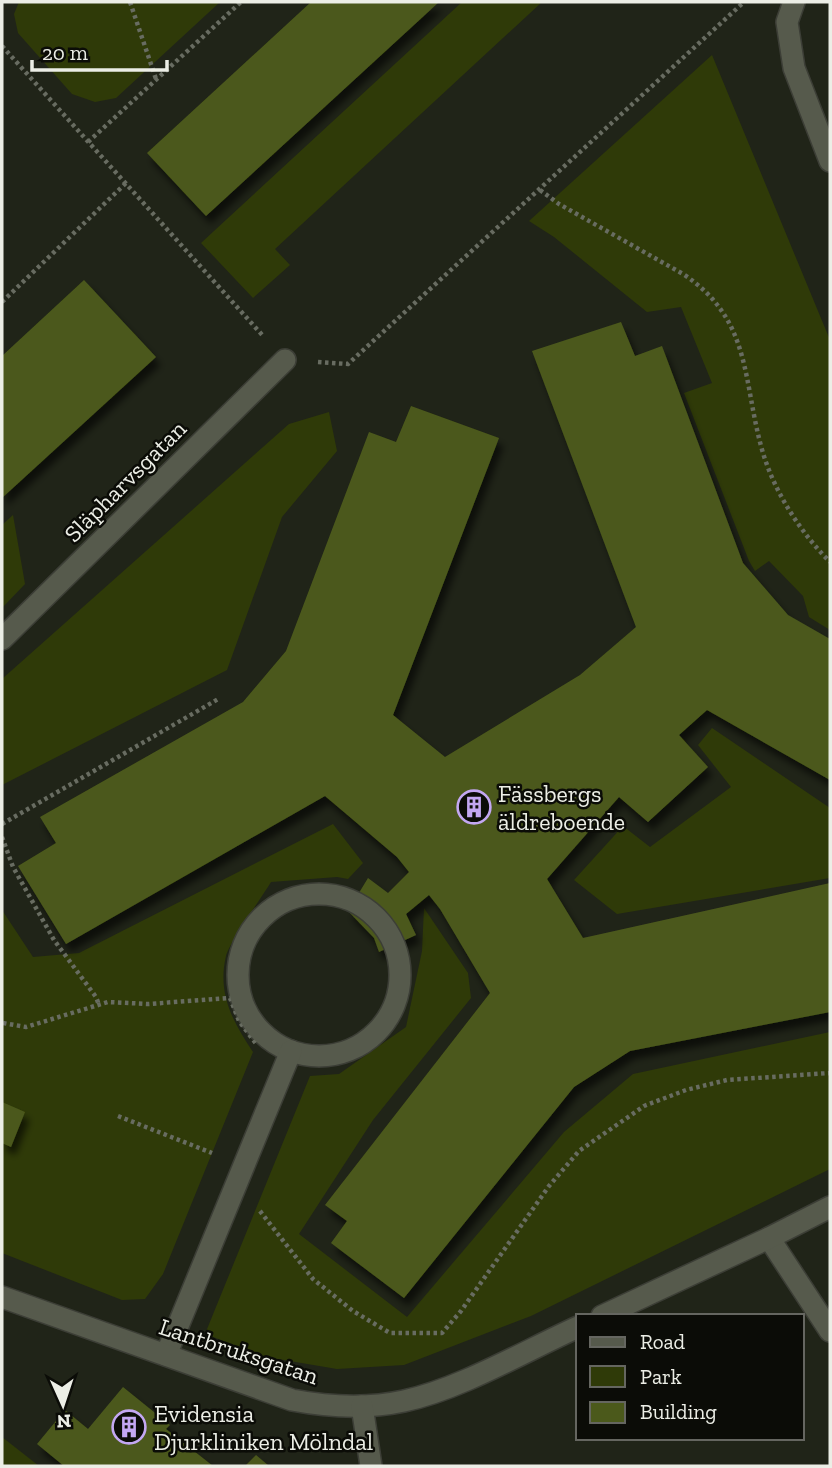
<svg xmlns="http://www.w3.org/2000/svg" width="832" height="1468" font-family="'Zilla Slab',serif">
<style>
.green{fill:#2f3a08}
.building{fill:#4b591b;filter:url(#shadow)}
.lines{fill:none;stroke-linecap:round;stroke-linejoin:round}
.lane-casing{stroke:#3c3e36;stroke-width:24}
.street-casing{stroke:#3c3e36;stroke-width:24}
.path{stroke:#686c61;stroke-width:4.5;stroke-dasharray:3.5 3.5;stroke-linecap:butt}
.lane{stroke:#565a4c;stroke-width:21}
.street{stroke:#565a4c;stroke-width:21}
.labels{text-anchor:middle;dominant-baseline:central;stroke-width:5;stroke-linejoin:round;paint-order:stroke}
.street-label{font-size:24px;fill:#eceee6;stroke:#0b0c07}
.poi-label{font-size:24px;fill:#eceee6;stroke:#0b0c07;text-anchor:start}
</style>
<defs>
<filter id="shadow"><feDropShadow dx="4.5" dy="8" stdDeviation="3.5" flood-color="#0009"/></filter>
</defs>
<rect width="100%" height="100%" fill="#202418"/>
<g class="green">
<path d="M19 2H220L116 98 95 102 72 94 18 33 14 14Z"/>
<path d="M462 2H542L275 249 290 265 253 298 201 243Z"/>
<path d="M712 55 830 340V630L809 617 803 596 769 561 755 571 749 561 684 393 712 383 681 307 647 312 554 237 529 221Z"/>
<path d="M329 412 337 451 282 517 227 670 2 785V679L289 424Z"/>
<path d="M13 515 25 584 2 608V525Z"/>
<path d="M712 728 830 808V878L617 914 574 880 623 826 650 847 731 787 698 745Z"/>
<path d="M333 824 363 863 348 879 337 877 271 882C262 897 229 943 226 956 217 994 233 1022 253 1052L163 1274 145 1299 122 1300 2 1253V910L33 957 79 953Z"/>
<path d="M424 908 468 973 471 998 373 1120 299 1234 407 1317 564 1132 633 1074 830 1032V1169L531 1316 404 1365 337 1369 266 1357 205 1334 310 1076 339 1074 406 1027 422 951Z"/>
<path d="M2 1437 39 1466H2Z"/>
</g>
<g class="building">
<path d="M311 2H439L206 216 147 153Z"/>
<path d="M84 280 156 357 2 498V356Z"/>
<path d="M621 322 635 356 662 346 743 563 788 615 830 639V780L707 710 679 735 708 767 648 822 619 797 547 879 583 938 830 883V1012L630 1051 574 1087 404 1298 331 1243 347 1221 325 1205 490 993 440 909 429 895 406 914 416 935 379 952 374 938 348 911 368 878 388 893 409 872 397 857 325 796 66 944 18 866 56 843 40 817 243 702 286 651 369 432 396 442 411 406 499 438 393 715 445 757 580 675 636 627 532 351Z"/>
<path d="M2 1102 25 1112 11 1147 2 1143Z"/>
<path d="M123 1387 170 1425 166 1429 213 1466H64L37 1444 65 1410 88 1429Z"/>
<path d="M256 1455 269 1466H245Z"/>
</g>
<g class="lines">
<defs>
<g id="lane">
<path d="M794 2 787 22 794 68 830 161"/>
<circle cx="319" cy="975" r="81"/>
<path d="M166 1355 291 1051"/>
</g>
<g id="street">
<path d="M2 639 285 360"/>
<path d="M769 1238 830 1331"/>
<path d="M2 1297 292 1400C329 1407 367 1409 404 1401 460 1389 525 1351 578 1327"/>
<path d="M602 1316 769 1238 830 1207"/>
<path d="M362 1406 371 1466"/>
</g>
</defs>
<use href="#lane" class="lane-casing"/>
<use href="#street" class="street-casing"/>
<g class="path">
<path d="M130 2 156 79"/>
<path d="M2 46 264 337"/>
<path d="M88 142 241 2"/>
<path d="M540 190 559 204 683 274C753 320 742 382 763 453 775 493 801 533 830 562"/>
<path d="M2 302 126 183"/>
<path d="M318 362 348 364 744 2"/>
<path d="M2 824 220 698"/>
<path d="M2 837 13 867 54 940 96 997 99 1005"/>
<path d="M3 1023 26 1027 108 1002 148 1004 230 998 239 1021 257 1045"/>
<path d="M118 1116 212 1153"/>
<path d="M260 1211 313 1279 353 1311 390 1333H442L461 1311 549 1186 579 1151 644 1106 686 1090 727 1080 830 1073"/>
</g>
<use href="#lane" class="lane"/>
<use href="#street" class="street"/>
</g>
<defs>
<symbol id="building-ring" viewBox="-11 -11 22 22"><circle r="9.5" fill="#0b0c07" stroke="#c3a7f2" stroke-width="1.5"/><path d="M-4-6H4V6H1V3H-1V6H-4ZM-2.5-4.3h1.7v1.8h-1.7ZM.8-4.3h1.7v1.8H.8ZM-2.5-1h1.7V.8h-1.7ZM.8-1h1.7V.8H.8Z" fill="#c3a7f2"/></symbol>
</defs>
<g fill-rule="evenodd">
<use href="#building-ring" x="455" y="788" width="38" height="38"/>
<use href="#building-ring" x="110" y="1408" width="38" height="38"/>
</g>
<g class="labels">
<g class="street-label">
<text transform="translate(125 481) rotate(-45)">Släpharvsgatan</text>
<text transform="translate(239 1351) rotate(18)">Lantbruksgatan</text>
</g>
<g class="poi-label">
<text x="498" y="793">Fässbergs<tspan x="498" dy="28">äldreboende</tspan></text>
<text x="154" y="1413">Evidensia<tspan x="154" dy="28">Djurkliniken Mölndal</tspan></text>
</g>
</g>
<rect width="832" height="1468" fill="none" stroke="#eceee6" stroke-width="7"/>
<rect x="576" y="1314" width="228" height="126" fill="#0b0c07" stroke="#656660" stroke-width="2"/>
<rect x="590" y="1337" width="35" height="10" fill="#565a4c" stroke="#656660" stroke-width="2"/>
<text x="640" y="1349" font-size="21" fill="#eceee6">Road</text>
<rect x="590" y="1366" width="35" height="21" fill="#2f3a08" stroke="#656660" stroke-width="2"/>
<text x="640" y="1384" font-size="21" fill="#eceee6">Park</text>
<rect x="590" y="1402" width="35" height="21" fill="#4b591b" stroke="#656660" stroke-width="2"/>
<text x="640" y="1419" font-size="21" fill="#eceee6">Building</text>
<g transform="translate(63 1405) rotate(177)" stroke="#0b0c07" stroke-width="5" paint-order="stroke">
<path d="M0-5L12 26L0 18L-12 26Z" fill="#eceee6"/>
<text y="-10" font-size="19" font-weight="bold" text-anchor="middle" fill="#eceee6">N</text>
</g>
<path d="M32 60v10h135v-10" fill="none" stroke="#eceee6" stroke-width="3.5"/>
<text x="42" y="60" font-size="21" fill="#eceee6" stroke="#0b0c07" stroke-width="5" paint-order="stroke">20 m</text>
</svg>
